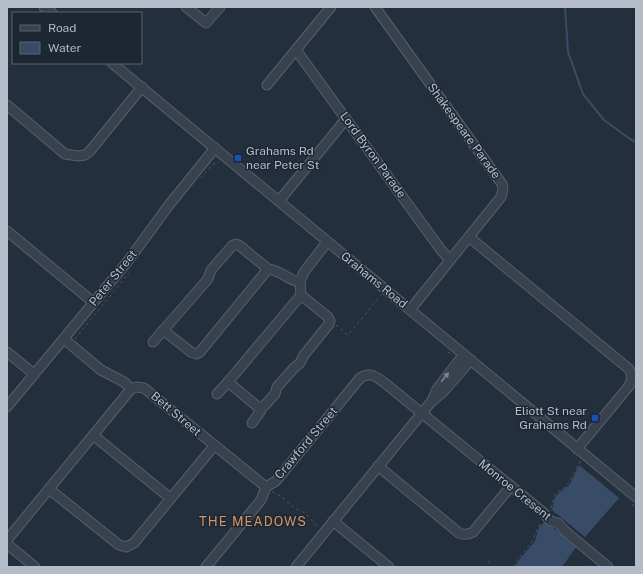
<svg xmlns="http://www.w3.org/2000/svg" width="643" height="574" font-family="'Public Sans',sans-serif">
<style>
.water{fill:#394c67}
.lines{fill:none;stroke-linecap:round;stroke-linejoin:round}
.stream{stroke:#394c67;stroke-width:2}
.minor-casing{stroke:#565f6c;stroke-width:11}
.path{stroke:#44595c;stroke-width:1;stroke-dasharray:3 3;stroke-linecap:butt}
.minor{stroke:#38414e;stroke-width:9}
.oneway{fill:#7c8592}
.transit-dot{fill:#1a4fb4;stroke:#1d2633;stroke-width:1.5}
.labels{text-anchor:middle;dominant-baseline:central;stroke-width:3;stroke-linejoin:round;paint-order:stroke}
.street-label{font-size:12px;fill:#b4bcc9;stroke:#1d2633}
.poi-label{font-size:12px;fill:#b4bcc9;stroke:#1d2633;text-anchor:start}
.neighbourhood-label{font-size:13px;letter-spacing:1px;fill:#d59563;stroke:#1d2633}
</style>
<rect width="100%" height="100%" fill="#242f3e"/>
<g class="water">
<path d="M579 465 619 498 585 537 552 510 555 497 558 494 570 484Z"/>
<path d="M545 521 576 547 562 567H515L516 564 535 541 539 527Z"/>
</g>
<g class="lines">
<path class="stream" d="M565 7 568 52 583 94 604 120 630 139 636 142"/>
<defs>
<g id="minor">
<path d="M44 7 52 13"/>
<path d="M186 7 206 23 220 7"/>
<path d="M375 7 502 184 503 189 501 197 410 310"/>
<path d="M296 50 441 250 450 260"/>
<path d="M112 63 636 497"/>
<path d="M267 85 331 7"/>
<path d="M7 105 65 154 78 156 85 155 90 151 142 87"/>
<path d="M279 201 346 119"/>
<path d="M7 231 93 302"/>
<path d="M469 237 629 369C633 376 632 379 629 386L577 449"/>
<path d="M301 295 228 382 258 407H262L265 405 275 394 277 387 294 368 300 363 304 355 329 324 330 321 328 317 301 295 300 282 304 272 327 242"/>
<path d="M163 330 191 352 196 354 200 352 268 269C281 270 287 280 300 282"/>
<path d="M64 339 101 370 124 382 131 389 136 387 144 388 266 487"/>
<path d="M153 342 208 279 211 270 232 246 236 244 240 246 268 269"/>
<path d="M7 352 34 374"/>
<path d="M217 394 228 382"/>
<path d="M432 401 437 389 464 354"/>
<path d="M7 407 128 261 169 205 215 148"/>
<path d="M252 423 260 412 262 407"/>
<path d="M93 435 170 498"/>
<path d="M378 466 459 533C464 535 468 535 473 532L511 486"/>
<path d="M49 489 119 545 126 547 134 543 214 446"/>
<path d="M333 521 389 567"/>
<path d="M7 540 131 389"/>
<path d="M7 544 35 567"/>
<path d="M206 567 261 500 266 487 276 481 360 378C370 371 377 377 386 384L544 513 550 521 558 523 565 531 608 567"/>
<path d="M296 567 431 402 443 392 471 360"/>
</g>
</defs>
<use href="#minor" class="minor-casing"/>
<g class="path">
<path d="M201 178 213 164 219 162"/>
<path d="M336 325 348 335 381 295"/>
<path d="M75 339 129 273"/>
<path d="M448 352 453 356"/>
<path d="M272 492 282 497 293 507 305 513 318 527"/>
<path d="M632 504 636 507"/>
<path d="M551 508 555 494 564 488 569 482 581 460"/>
<path d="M488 561 492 567"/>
<path d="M513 567C518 557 527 550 533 540 536 534 537 528 541 522"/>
</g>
<use href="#minor" class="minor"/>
</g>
<defs><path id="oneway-solid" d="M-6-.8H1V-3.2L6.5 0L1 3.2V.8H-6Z"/></defs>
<use class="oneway" href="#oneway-solid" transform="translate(445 377) rotate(-51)"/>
<g class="transit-dot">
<rect x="234" y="154" width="8" height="8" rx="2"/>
<rect x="591" y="414" width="8" height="8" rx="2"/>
</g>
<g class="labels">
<g class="street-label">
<text transform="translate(464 131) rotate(54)">Shakespeare Parade</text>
<text transform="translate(373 155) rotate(54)">Lord Byron Parade</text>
<text transform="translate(113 278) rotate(-51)">Peter Street</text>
<text transform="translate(374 280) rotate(39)">Grahams Road</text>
<text transform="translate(176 414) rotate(40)">Bett Street</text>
<text transform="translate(306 443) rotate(-50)">Crawford Street</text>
<text transform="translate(515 490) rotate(39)">Monroe Cresent</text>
</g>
<g class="poi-label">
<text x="246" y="151">Grahams Rd<tspan x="246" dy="14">near Peter St</tspan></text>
<text x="587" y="411" text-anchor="end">Eliott St near<tspan x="587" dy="14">Grahams Rd</tspan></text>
</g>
<g class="neighbourhood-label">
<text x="253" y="521">THE MEADOWS</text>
</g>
</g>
<rect width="643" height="574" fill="none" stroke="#b4bcc9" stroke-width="16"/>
<rect x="12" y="12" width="130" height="52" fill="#1d2633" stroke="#59626f"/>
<rect x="20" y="25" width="20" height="6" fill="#38414e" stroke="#59626f"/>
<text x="48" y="32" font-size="12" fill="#b4bcc9">Road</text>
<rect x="20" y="42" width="20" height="12" fill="#394c67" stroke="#59626f"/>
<text x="48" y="52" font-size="12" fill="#b4bcc9">Water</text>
</svg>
